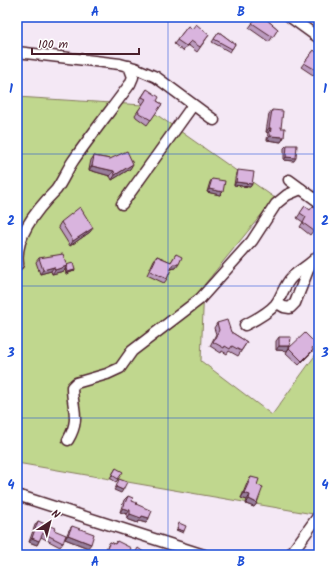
<svg xmlns="http://www.w3.org/2000/svg" width="336" height="572" font-family="Kalam,sans-serif">
<style>
.green{fill:#c0d78e;stroke:#857b5c}
.lines{fill:none;stroke-linecap:round;stroke-linejoin:round}
.minor-casing{stroke:#4a1f2b;stroke-width:13}
.minor{stroke:#fff;stroke-width:10}
.wall{fill:#bb9bbf;stroke:#4a1f2b}
.shaded-wall{fill:#987e9b;stroke:#4a1f2b}
.building{fill:#d9b4de;stroke:#4a1f2b}
.grid{fill:none;stroke:#1d4ed8;stroke-width:1;stroke-opacity:0.55}
.neatline{fill:none;stroke:#1d4ed8;stroke-width:1.5}
.grid-label{font-size:13px;text-anchor:middle;font-weight:bold;fill:#1d4ed8}
</style>
<rect width="100%" height="100%" fill="#f4e8f5"/>
<filter id="ink" filterUnits="userSpaceOnUse"><feTurbulence type="fractalNoise" baseFrequency=".025" numOctaves="2"/><feDisplacementMap in="SourceGraphic" scale="8" xChannelSelector="R" yChannelSelector="G"/><feConvolveMatrix kernelMatrix="1 2 1 2 8 2 1 2 1" color-interpolation-filters="sRGB"/></filter>
<g filter="url(#ink)">
<path class="green" d="M17 97 143 105 275 198 204 285 201 361 272 415 319 350V515L17 463Z"/>
<g class="lines">
<defs>
<g id="minor">
<path d="M290 17 319 38"/>
<path d="M17 52 120 64 135 68 156 77 214 120"/>
<path d="M289 180 319 202"/>
<path d="M122 204 193 105"/>
<path d="M18 264C14 236 38 208 56 190 61 184 68 168 73 161 91 135 111 110 130 84L133 77 129 66"/>
<path d="M277 303 284 307 290 308 295 303 310 265"/>
<path d="M245 325C255 320 268 313 276 304 282 296 284 285 292 277 301 269 311 264 319 255"/>
<path d="M68 440C81 418 72 409 72 387L76 383 107 374 120 368 132 351 200 299 252 241 276 204 287 195 301 189"/>
<path d="M17 495 204 555"/>
<path d="M290 555 319 515"/>
</g>
</defs>
<use href="#minor" class="minor-casing"/>
<use href="#minor" class="minor"/>
</g>
<g class="wall">
<path d="M257 17 267 20 278 29 269 42 249 28Z"/>
<path d="M188 26 192 29 209 35 197 52 188 45 183 51 174 44Z"/>
<path d="M219 32 235 44 230 52 212 42Z"/>
<path d="M314 50 318 54 319 52V74L316 72 313 75 301 67Z"/>
<path d="M147 89 157 101 162 104 147 125 136 117 135 115 143 104 139 101Z"/>
<path d="M272 110 281 128 284 137 281 142 267 140 268 133 266 132 269 114Z"/>
<path d="M287 145 294 161 284 160V148Z"/>
<path d="M94 156 110 159 130 169 112 180 110 176 89 170 91 160Z"/>
<path d="M238 170 252 184 250 187 234 185 236 173Z"/>
<path d="M212 179 220 195 207 192 210 182Z"/>
<path d="M305 206 319 223 310 235 300 227 303 222 297 218Z"/>
<path d="M61 222 90 232 70 246 58 227Z"/>
<path d="M176 254V268L171 269 167 279 164 283 147 275 154 260 157 256 171 262Z"/>
<path d="M39 258 66 265 74 271 66 274 65 269 64 271 52 274 51 271 40 274 36 262Z"/>
<path d="M217 323 231 332 247 342 238 356 229 351 227 354 222 351 221 353 210 346 216 334 214 328Z"/>
<path d="M279 337 290 346 287 351 276 350V341Z"/>
<path d="M289 348 312 349 313 350 310 354 299 365 286 353Z"/>
<path d="M116 468 118 479 116 482 110 478Z"/>
<path d="M251 477 257 485V503L254 507 246 504 247 500 241 498 248 481Z"/>
<path d="M128 496 132 501 136 504 149 518 146 523 139 521 138 523 127 519V514L120 512 124 500Z"/>
<path d="M38 521 54 530 63 543 60 547 41 537 37 545 29 542 35 525Z"/>
<path d="M72 526 88 548 65 539 69 530Z"/>
<path d="M117 541 128 555H102L110 542 115 544Z"/>
</g>
<g class="shaded-wall">
<path d="M269 128H271L268 133 266 132Z"/>
<path d="M270 136 284 137 281 142 267 140Z"/>
<path d="M286 157 296 158 294 161 284 160Z"/>
<path d="M133 164 130 169 112 180 115 175Z"/>
<path d="M92 166 114 171 110 176 89 170Z"/>
<path d="M236 182 252 184 250 187 234 185Z"/>
<path d="M209 189 223 192 220 195 207 192Z"/>
<path d="M93 228 90 232 70 246 73 241Z"/>
<path d="M173 264H179L176 268 170 269Z"/>
<path d="M67 266 64 271 52 274 55 270Z"/>
<path d="M54 267 51 271 40 274 43 270Z"/>
<path d="M75 270 74 271 66 274 67 272Z"/>
<path d="M279 346H290L287 351 276 350Z"/>
<path d="M313 350 310 354 299 365 302 361Z"/>
<path d="M116 487 123 490 121 493 114 490Z"/>
<path d="M244 493 250 495 247 500 241 498Z"/>
<path d="M249 499 257 503 254 507 246 504Z"/>
<path d="M123 508 130 510 127 514 120 512Z"/>
<path d="M130 514 142 516 149 518 146 523 139 521 138 523 127 519Z"/>
<path d="M177 529 184 531 183 533 176 530Z"/>
<path d="M68 535 91 544 88 548 65 539Z"/>
<path d="M32 538 39 541 37 545 29 542Z"/>
</g>
<g class="building">
<path d="M257 17H267L268 18 267 20 278 29 273 37 252 23Z"/>
<path d="M196 24 209 35 200 47 191 41 186 46 177 40 188 26 192 29Z"/>
<path d="M219 32 235 44 232 49 214 39Z"/>
<path d="M314 50 318 54 319 52V67L316 70 304 63Z"/>
<path d="M147 89 159 97 157 101 162 104 151 120 139 113 138 111 146 99 142 97Z"/>
<path d="M272 110 283 111 281 128H285L284 137 270 136 271 128H269Z"/>
<path d="M287 145H297L296 158 286 157Z"/>
<path d="M127 151 133 164 115 175 114 171 92 166 94 156 110 159Z"/>
<path d="M238 170 254 172 252 184 236 182Z"/>
<path d="M212 179 225 181 223 192 209 189Z"/>
<path d="M305 206 310 210 313 206 319 211V223L314 231 303 223 306 217 300 213Z"/>
<path d="M80 207 93 228 73 241 61 222Z"/>
<path d="M63 254 67 266 55 270 54 267 43 270 39 258Z"/>
<path d="M176 254 182 257 179 264H173L167 279 150 271 157 256 171 262Z"/>
<path d="M73 263 75 270 67 272 66 268 67 266 66 265Z"/>
<path d="M227 320 231 332 247 342 241 351 232 346 230 349 225 346 224 348 213 342 219 330 217 323Z"/>
<path d="M305 333 316 344 312 348 313 350 302 361 289 348Z"/>
<path d="M279 337H291L290 346H279Z"/>
<path d="M116 468 123 472 118 479 112 475Z"/>
<path d="M251 477 259 479 257 485 263 487 257 503 249 499 250 495 244 493Z"/>
<path d="M119 479 127 482 123 490 116 487Z"/>
<path d="M128 496 133 498 132 501 137 503 136 504 152 511 149 518 142 516 141 518 130 514V510L123 508Z"/>
<path d="M38 521 55 528 54 530 66 535 63 543 43 533 39 541 32 538Z"/>
<path d="M179 523 186 526 184 531 177 529Z"/>
<path d="M72 526 94 534 91 544 68 535Z"/>
<path d="M17 535 19 536 17 541Z"/>
<path d="M117 541 131 548 128 555H106L104 554 110 542 115 544Z"/>
<path d="M17 545H18L17 552Z"/>
<path d="M138 548 145 553 143 555H134Z"/>
<path d="M156 552 163 555H155Z"/>
<path d="M313 553 317 555H311Z"/>
</g>
</g>
<path class="grid" d="M168 17V555M17 154H319M17 286H319M17 418H319"/>
<rect width="336" height="572" fill="none" stroke="#fff" stroke-width="44"/>
<g transform="translate(50 522) rotate(36)" stroke="#ffffff" stroke-width="3" paint-order="stroke">
<path d="M0-3L7 15L0 10L-7 15Z" fill="#4a1f2b"/>
<text y="-6" font-size="11" font-weight="bold" text-anchor="middle" fill="#4a1f2b">N</text>
</g>
<path d="M32 48v6h107v-6" fill="none" stroke="#4a1f2b" stroke-width="2"/>
<text x="38" y="48" font-size="12" fill="#4a1f2b" stroke="#ffffff" stroke-width="3" paint-order="stroke">100 m</text>
<rect x="22" y="22" width="292" height="528" class="neatline"/>
<g class="grid-label">
<text x="95" y="16">A</text>
<text x="241" y="16">B</text>
<text x="11" y="93">1</text>
<text x="325" y="93">1</text>
<text x="11" y="225">2</text>
<text x="325" y="225">2</text>
<text x="11" y="357">3</text>
<text x="325" y="357">3</text>
<text x="11" y="489">4</text>
<text x="325" y="489">4</text>
<text x="95" y="566">A</text>
<text x="241" y="566">B</text>
</g>
</svg>
